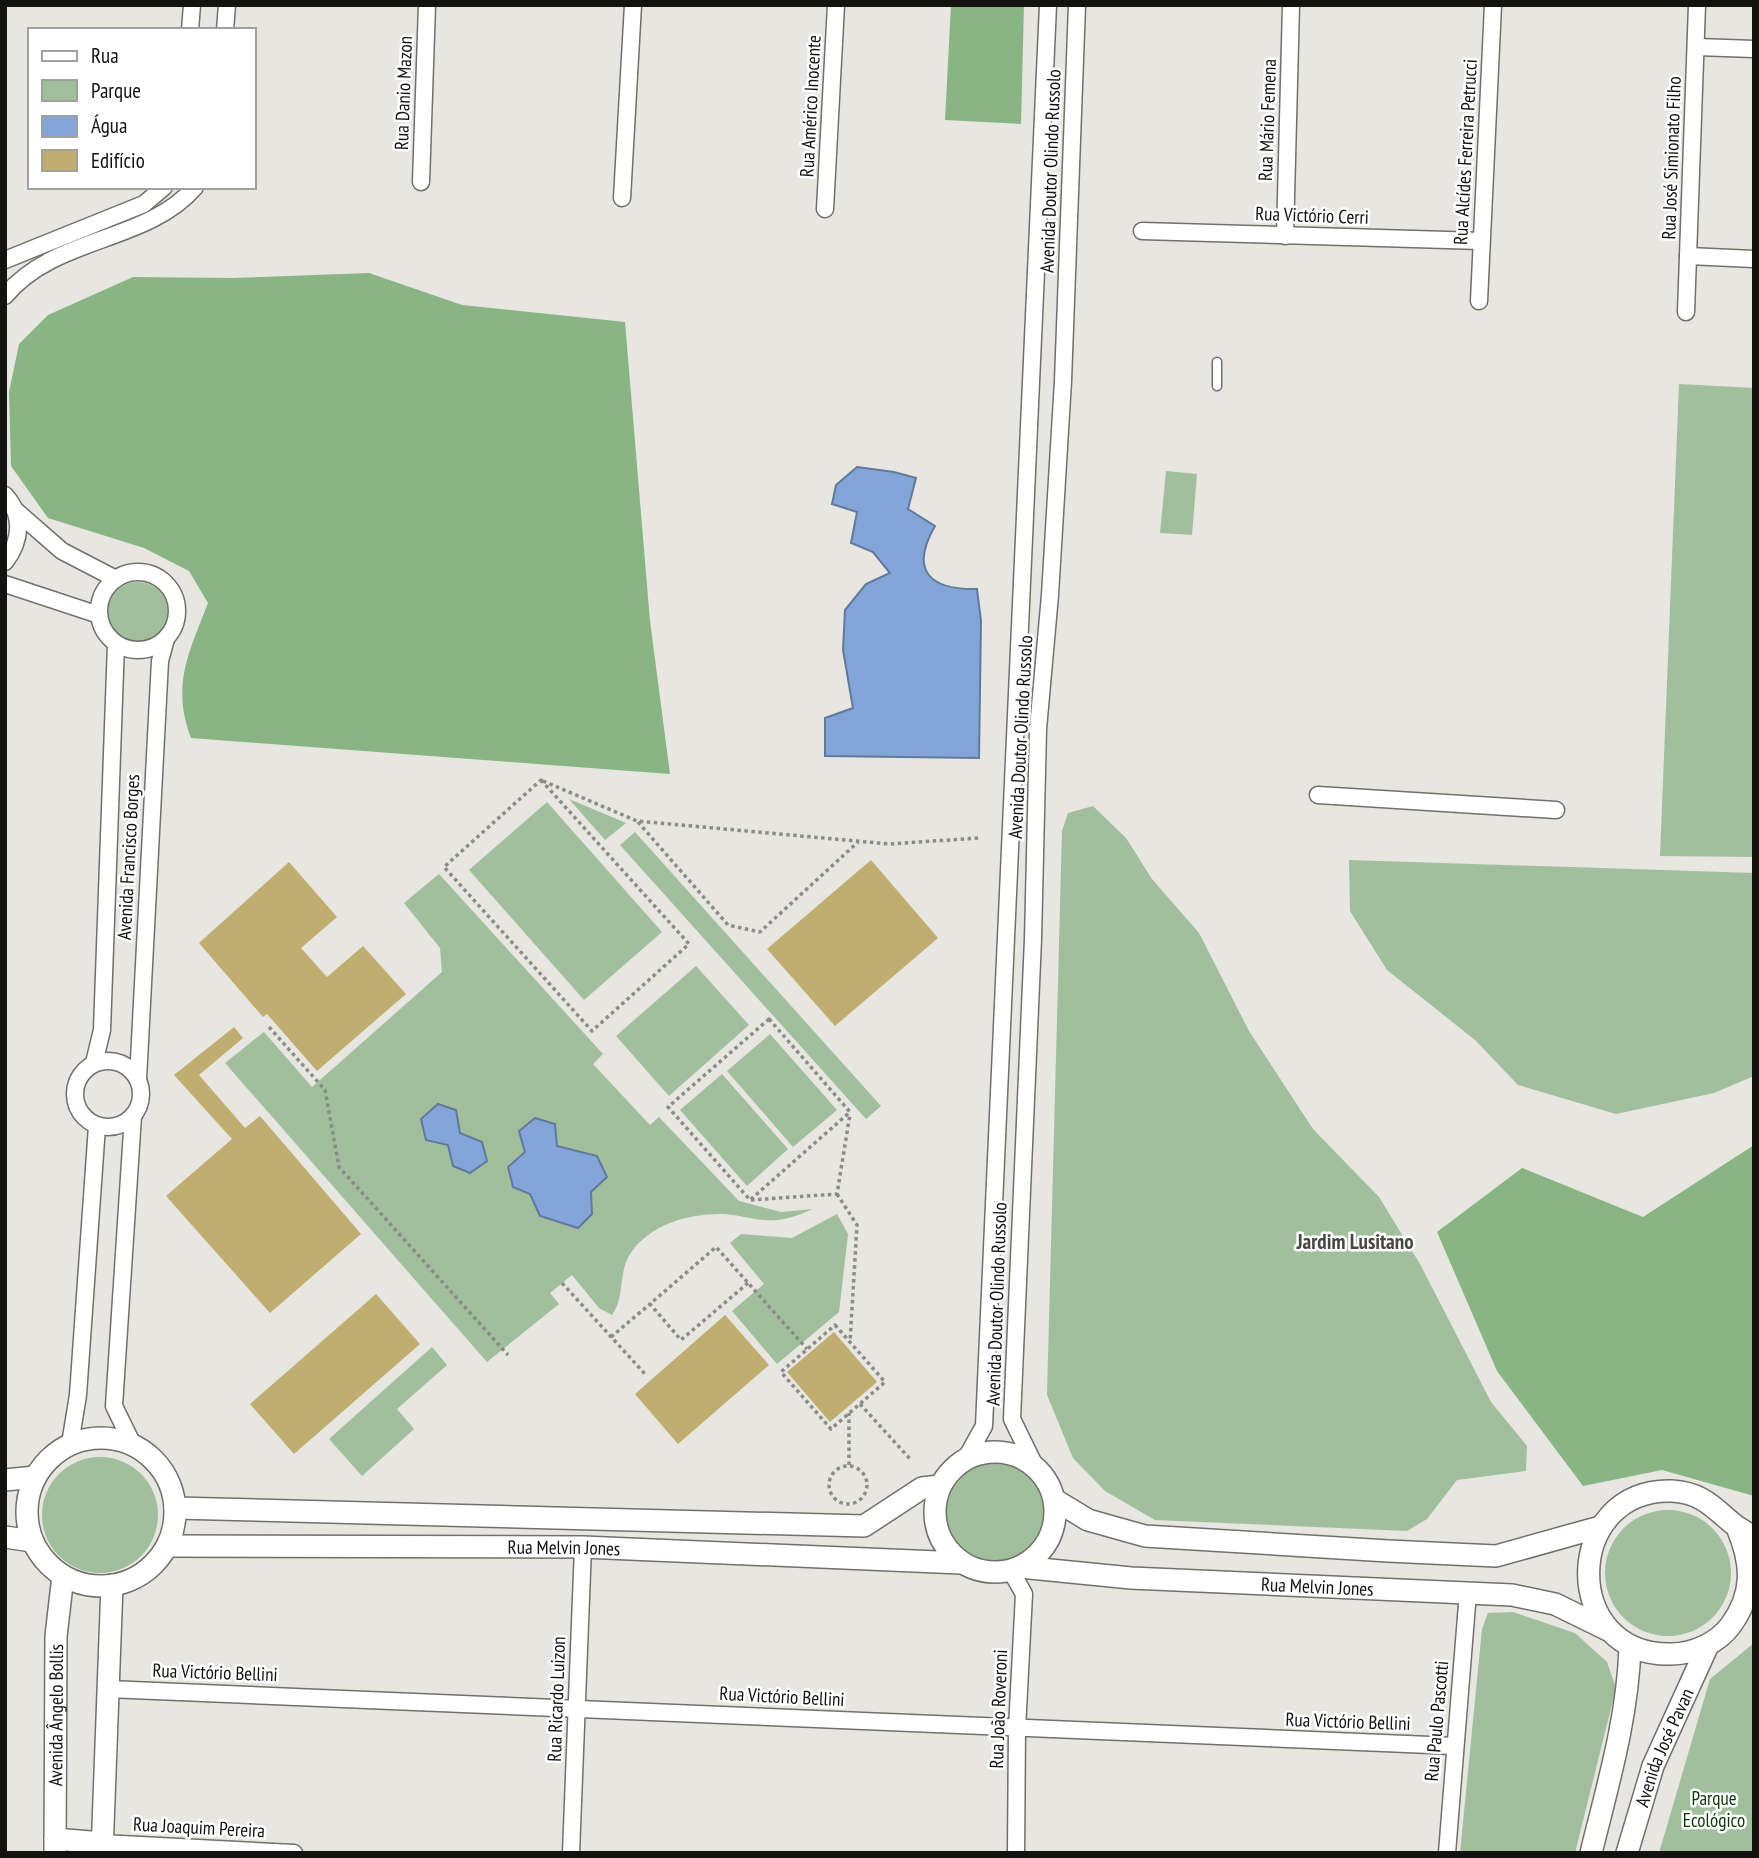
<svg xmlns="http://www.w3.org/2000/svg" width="1759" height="1858" font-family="'PT Sans Narrow',sans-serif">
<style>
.green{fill:#a1be9d}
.forest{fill:#89b584}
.water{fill:#83a5d8;stroke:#61799c;stroke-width:2}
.building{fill:#bfae70}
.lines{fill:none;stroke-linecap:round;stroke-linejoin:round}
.service-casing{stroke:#71706b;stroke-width:11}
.minor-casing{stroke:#71706b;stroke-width:19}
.tertiary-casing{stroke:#71706b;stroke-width:24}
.path{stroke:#8c8c87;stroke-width:3.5;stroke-dasharray:3.5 3.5;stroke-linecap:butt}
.service{stroke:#fff;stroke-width:8}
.minor{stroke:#fff;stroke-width:16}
.tertiary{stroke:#fff;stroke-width:21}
.labels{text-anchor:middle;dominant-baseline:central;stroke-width:5;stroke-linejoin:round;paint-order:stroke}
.street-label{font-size:19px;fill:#121210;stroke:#fff}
.park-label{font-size:19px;fill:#0b3806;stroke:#fff}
.neighbourhood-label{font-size:21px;font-weight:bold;fill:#494743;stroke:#fff}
</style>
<rect width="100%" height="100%" fill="#e7e6e0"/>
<g class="green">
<path d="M1679 384 1754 388V857L1660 856Z"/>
<path d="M1166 471 1197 474 1192 535 1160 533Z"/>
<circle cx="138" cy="612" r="30"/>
<path d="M569 799 626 823 605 840Z"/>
<path d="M547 802 662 932 584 1000 469 870Z"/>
<path d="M1093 806 1126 838 1152 879 1199 933 1249 1031 1313 1129 1379 1197 1420 1264 1491 1402 1527 1446 1526 1471 1457 1480 1427 1519 1407 1531 1155 1520 1105 1491 1073 1458 1047 1395 1062 831 1068 813Z"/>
<path d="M635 832 881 1106 866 1119 620 845Z"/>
<path d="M1349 860 1754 873V1076L1714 1093 1616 1114 1518 1085 1475 1040 1387 970 1350 911Z"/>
<path d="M439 874 603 1054 593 1064 650 1125 659 1117 739 1201 781 1212 813 1209C801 1214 789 1219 777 1220 759 1222 742 1215 724 1214 689 1213 650 1224 630 1254 618 1273 625 1298 612 1315L599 1308 572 1275 550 1293 559 1304 487 1362 225 1063 264 1032 312 1087 442 972 440 948 404 903Z"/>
<path d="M696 966 749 1025 669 1096 616 1036Z"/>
<path d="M770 1034 837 1110 793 1147 727 1071Z"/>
<path d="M722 1074 788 1149 747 1186 680 1110Z"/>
<path d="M837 1214 848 1234 839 1312 777 1364 732 1311 764 1284 730 1243 741 1234 792 1238Z"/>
<path d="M432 1347 447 1365 397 1409 414 1429 362 1476 329 1439Z"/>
<circle cx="100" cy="1515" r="58"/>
<circle cx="995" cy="1513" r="51"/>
<circle cx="1668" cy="1573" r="63"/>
<path d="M1513 1612 1575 1633 1607 1662 1616 1688 1575 1853H1460L1482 1629 1488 1613Z"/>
<path d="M1754 1643V1853H1659L1710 1679Z"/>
</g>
<g class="forest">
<path d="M951 5H1024L1021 124 945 120Z"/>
<path d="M369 273 462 305 625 322 650 621 670 774 191 738C171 686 189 652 208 603L189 571 144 548 48 518 11 466 9 392 19 344 48 315 133 277 233 278Z"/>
<path d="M1754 1145V1496L1662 1470 1583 1486 1497 1371 1437 1232 1522 1168 1643 1217Z"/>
</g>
<g class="water">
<path d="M857 467 894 472 916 478 908 509 935 526C909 571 930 590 977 589L981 621 979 758 825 756V718L853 708 843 650 845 610 866 584 890 573 873 552 851 543 857 512 832 504 836 485Z"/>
<path d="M438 1104 456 1110 460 1133 482 1142 487 1161 470 1173 453 1166 448 1145 426 1140 421 1119Z"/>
<path d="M535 1118 555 1124 557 1146 597 1156 607 1177 591 1192 592 1214 578 1228 540 1216 530 1194 513 1187 508 1167 525 1152 519 1131Z"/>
</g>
<g class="building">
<path d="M871 860 938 938 835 1026 767 949Z"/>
<path d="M289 862 337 917 301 948 327 977 363 946 406 994 317 1071 267 1014 263 1017 199 943Z"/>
<path d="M234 1027 243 1038 199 1075 245 1128 260 1116 361 1234 270 1313 166 1196 232 1139 174 1075Z"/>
<path d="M376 1294 420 1344 294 1454 250 1404Z"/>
<path d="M725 1315 769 1365 678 1444 635 1394Z"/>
<path d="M834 1332 877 1382 830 1422 787 1372Z"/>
</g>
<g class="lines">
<defs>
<path id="service" d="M1217 386V362"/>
<g id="minor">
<path d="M190 30 192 5"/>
<path d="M225 30 227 5"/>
<path d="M1697 47 1754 49"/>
<path d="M421 182 427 5"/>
<path d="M622 198 633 5"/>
<path d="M825 209 836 5"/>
<path d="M1142 231 1481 241"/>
<path d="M1285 236 1291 5"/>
<path d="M1688 256 1754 259"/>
<path d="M5 260 144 204 164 187"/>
<path d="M5 296C54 236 147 243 195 187"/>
<path d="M1479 301 1493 5"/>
<path d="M1686 312 1697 5"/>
<path d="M5 495C24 516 21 541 5 562"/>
<path d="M15 510 62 551 116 579"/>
<circle cx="138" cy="611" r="39"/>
<path d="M5 584 99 615"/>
<path d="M1318 795 1556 810"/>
<circle cx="108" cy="1094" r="33"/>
<path d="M94 1063 102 1030 116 644"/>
<path d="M138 1079 160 661 166 639"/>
<path d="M70 1444 78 1395 97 1126"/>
<path d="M133 1445 114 1406 133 1116"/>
<path d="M965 1460 984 1426 1048 5"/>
<path d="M1035 1466 1012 1419 1033 939 1038 729 1050 595 1063 381 1077 5"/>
<path d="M1011 1571 1024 1594 1017 1729 1016 1853"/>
<path d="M108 1689 1454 1746"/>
<path d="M102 1843 294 1853"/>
<path d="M571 1853 583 1547"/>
<path d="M1447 1853 1468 1592"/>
</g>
<g id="tertiary">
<circle cx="101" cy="1512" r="74"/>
<circle cx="995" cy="1512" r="60"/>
<path d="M5 1480 35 1477"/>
<path d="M1055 1500 1088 1520 1145 1536 1388 1551 1496 1556 1600 1527"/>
<path d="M175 1508 864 1526 922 1488 940 1486"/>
<path d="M1738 1530C1752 1564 1754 1593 1731 1625 1718 1643 1693 1654 1671 1654 1559 1656 1563 1488 1672 1491 1714 1493 1722 1524 1754 1536"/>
<path d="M5 1537 32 1541"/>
<path id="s1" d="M167 1546 583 1547 961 1563"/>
<path id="s2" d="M1020 1567 1131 1578 1512 1595 1555 1604 1608 1630"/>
<path d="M55 1839 102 1843"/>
<path id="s3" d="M55 1853 56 1636 63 1576"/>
<path d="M102 1853 112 1585"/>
<path d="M1591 1853C1608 1784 1628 1717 1630 1646"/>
<path id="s4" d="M1627 1853 1653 1766 1708 1645"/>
</g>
</defs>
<use href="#service" class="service-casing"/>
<use href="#minor" class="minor-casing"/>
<use href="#tertiary" class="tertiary-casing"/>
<g class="path">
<path d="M541 780 689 944 592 1031 444 867Z"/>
<path d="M543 781 637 821 889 844 979 838"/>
<path d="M638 822 728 925 760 932 858 842"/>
<path d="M769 1019 850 1112 750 1200 668 1107Z"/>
<path d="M269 1027 325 1090 339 1167 508 1355"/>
<path d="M837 1194 857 1225 850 1342"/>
<path d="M751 1200 837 1194 850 1114"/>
<path d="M562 1283 645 1374"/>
<path d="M748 1283 681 1340 650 1304 716 1247 807 1349"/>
<path d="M835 1325 885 1382 831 1429 781 1372Z"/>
<path d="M611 1337 650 1304"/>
<path d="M860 1404 911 1460"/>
<path d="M849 1465V1413"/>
<circle cx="848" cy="1485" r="19"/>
</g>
<use href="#service" class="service"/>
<use href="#minor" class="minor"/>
<use href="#tertiary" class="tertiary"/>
</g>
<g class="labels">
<g class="street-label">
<text transform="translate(403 93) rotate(-88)">Rua Danio Mazon</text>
<text transform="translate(810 106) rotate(-87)">Rua Américo Inocente</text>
<text transform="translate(1267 120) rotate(-88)">Rua Mário Femena</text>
<text transform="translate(1465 152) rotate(-87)">Rua Alcídes Ferreira Petrucci</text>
<text transform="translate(1671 158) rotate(-88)">Rua José Simionato Filho</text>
<text transform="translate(1050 171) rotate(-88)">Avenida Doutor Olindo Russolo</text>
<text transform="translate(1312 215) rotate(2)">Rua Victório Cerri</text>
<text transform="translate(1020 737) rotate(-87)">Avenida Doutor Olindo Russolo</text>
<text transform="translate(128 857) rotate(-87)">Avenida Francisco Borges</text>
<text transform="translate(996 1304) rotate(-88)">Avenida Doutor Olindo Russolo</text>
<text stroke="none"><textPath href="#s1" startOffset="397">Rua Melvin Jones</textPath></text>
<text stroke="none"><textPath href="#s2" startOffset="298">Rua Melvin Jones</textPath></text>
<text transform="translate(215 1672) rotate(2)">Rua Victório Bellini</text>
<text transform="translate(782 1696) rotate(3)">Rua Victório Bellini</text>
<text transform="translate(556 1699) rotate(-88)">Rua Ricardo Luizon</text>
<text transform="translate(998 1709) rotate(-88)">Rua João Roveroni</text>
<text stroke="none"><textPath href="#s3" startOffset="138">Avenida Ângelo Bollis</textPath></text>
<text transform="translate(1348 1721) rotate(2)">Rua Victório Bellini</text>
<text transform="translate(1436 1721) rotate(-85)">Rua Paulo Pascotti</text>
<text stroke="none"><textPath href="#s4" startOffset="112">Avenida José Pavan</textPath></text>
<text transform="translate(199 1827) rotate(3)">Rua Joaquim Pereira</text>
</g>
<g class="park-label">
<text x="1714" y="1798">Parque<tspan x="1714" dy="22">Ecológico</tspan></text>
</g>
<g class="neighbourhood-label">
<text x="1355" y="1241">Jardim Lusitano</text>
</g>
</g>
<rect width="1759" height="1858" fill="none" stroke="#121210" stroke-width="14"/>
<rect x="28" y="28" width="228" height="161" fill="#ffffff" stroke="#a0a09f" stroke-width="2"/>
<rect x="42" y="51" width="35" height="10" fill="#ffffff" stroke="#a0a09f" stroke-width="2"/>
<text x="91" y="63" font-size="21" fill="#121210">Rua</text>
<rect x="42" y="80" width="35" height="21" fill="#a1be9d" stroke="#a0a09f" stroke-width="2"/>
<text x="91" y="98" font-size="21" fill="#121210">Parque</text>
<rect x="42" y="116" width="35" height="21" fill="#83a5d8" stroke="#a0a09f" stroke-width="2"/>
<text x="91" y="133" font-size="21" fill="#121210">Água</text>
<rect x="42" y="150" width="35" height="21" fill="#bfae70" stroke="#a0a09f" stroke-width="2"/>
<text x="91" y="168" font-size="21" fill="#121210">Edifício</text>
</svg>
